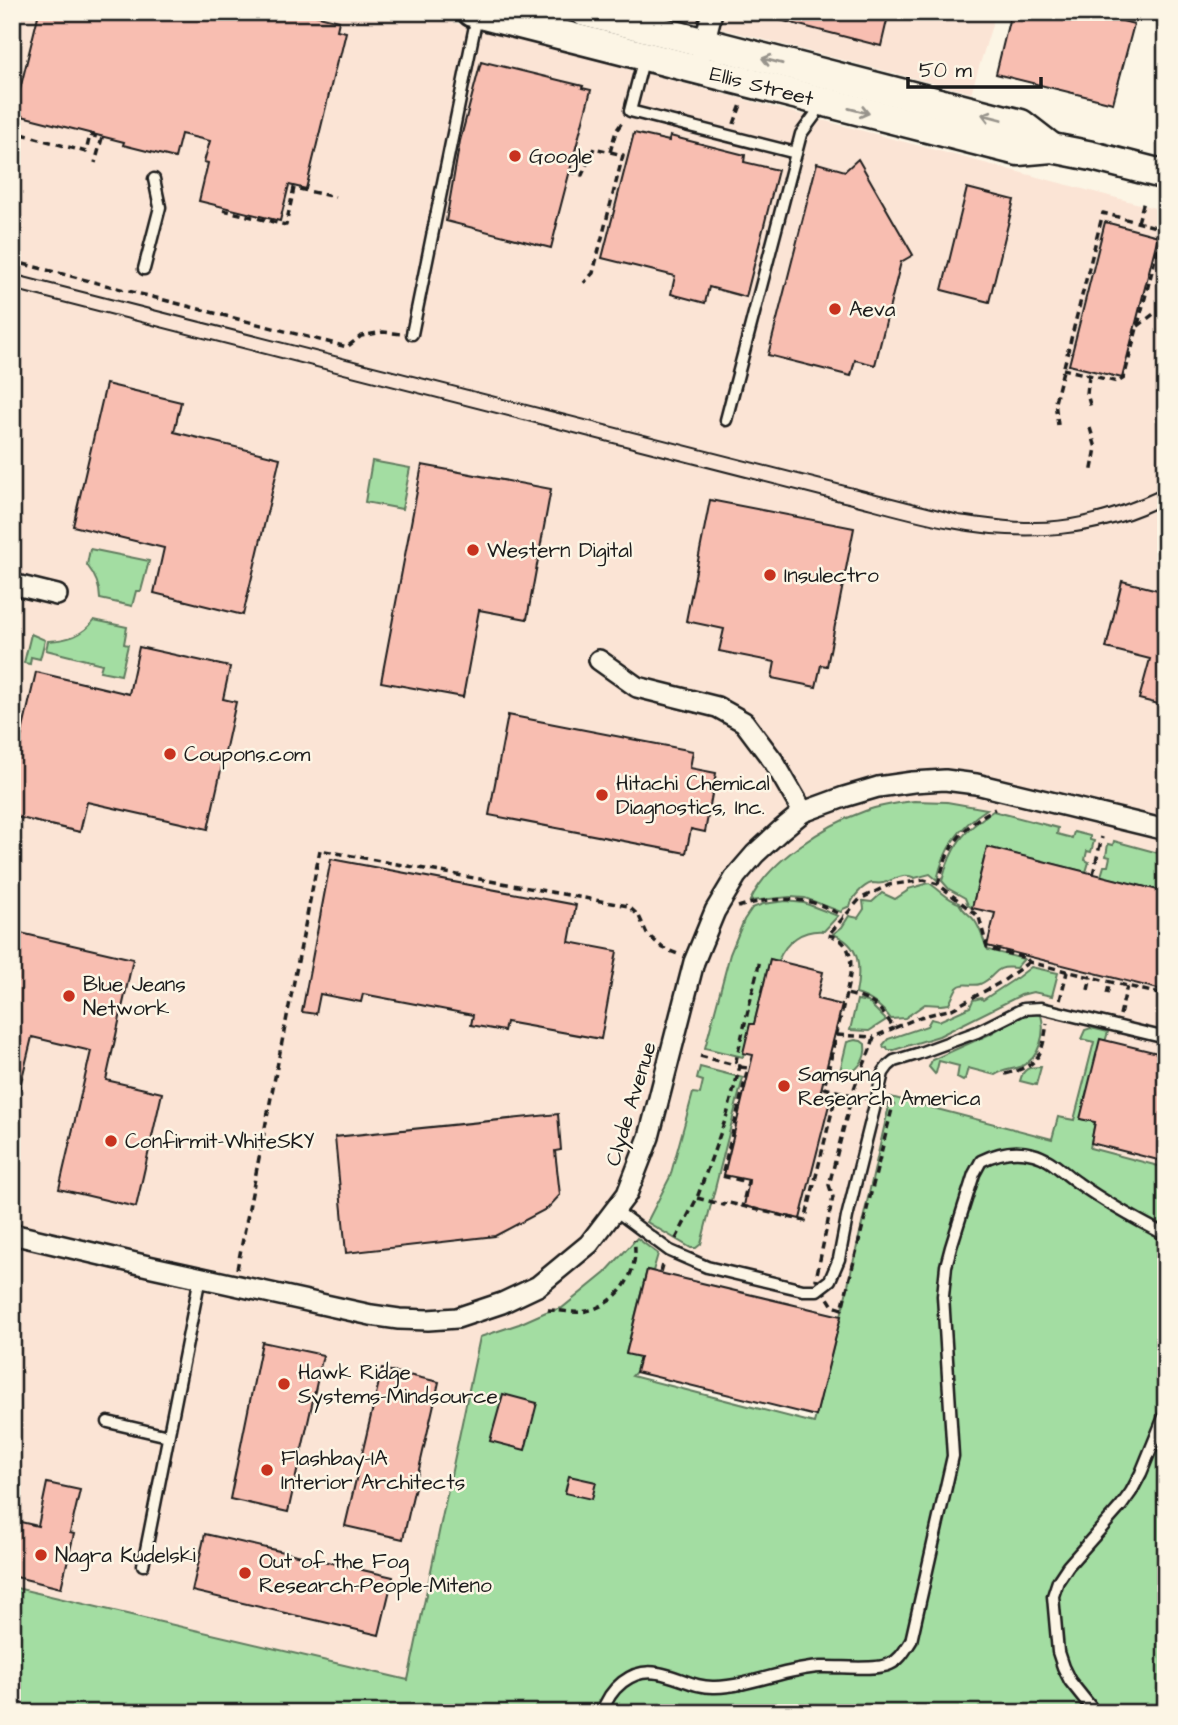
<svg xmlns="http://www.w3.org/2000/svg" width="1178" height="1725" font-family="'Architects Daughter',sans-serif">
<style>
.built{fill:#fbe4d5}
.green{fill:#a3dda2;stroke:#607c5f;stroke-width:2}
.building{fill:#f8beb1;stroke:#1c1c1c;stroke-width:2}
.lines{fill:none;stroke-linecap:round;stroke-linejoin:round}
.service-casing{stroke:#1c1c1c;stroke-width:15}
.minor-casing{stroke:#1c1c1c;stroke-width:24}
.secondary-casing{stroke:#1c1c1c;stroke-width:33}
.path{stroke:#1c1c1c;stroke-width:3.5;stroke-dasharray:7 5;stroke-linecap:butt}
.service{stroke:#fcf5e5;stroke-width:10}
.minor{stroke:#fcf5e5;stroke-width:19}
.secondary{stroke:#fcf5e5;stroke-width:28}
.tram{stroke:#1c1c1c;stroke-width:2}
.oneway{stroke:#97938b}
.poi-dot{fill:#c8321e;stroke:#fcf5e5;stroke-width:2.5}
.labels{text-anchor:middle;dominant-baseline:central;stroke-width:5;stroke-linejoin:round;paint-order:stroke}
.street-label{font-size:21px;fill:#1c1c1c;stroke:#fcf5e5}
.poi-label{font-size:21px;fill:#1c1c1c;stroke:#fcf5e5;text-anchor:start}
</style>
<rect width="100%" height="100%" fill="#fcf5e5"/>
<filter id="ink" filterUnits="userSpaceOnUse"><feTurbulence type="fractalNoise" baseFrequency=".0143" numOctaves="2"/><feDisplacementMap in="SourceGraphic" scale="14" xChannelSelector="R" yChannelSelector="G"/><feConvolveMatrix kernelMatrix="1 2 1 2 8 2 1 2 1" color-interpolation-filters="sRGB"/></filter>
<g filter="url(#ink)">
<g class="built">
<path d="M12 12H414L1166 211V1171L859 1238 816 1416 480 1337 408 1680 12 1587Z"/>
<path d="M656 12H996L971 93Z"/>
</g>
<g class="green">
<path d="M372 461 410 468 402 509 365 502Z"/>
<path d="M90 549 149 561 141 591H136L132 606 100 599C100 586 95 575 87 565Z"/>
<path d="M94 620 127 627 124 644 128 645 121 675 100 671 102 664 46 650 48 641C67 640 83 636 94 620Z"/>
<path d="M31 634 45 640 40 659 31 657 30 664 24 663Z"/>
<path d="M914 801 947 802 987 809C959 827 944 848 937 880L930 874 915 878C902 872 895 880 883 883 879 884 876 883 872 883 863 885 852 898 850 906L843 909 841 912 805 898 790 897 750 901C768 861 825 825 865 811 881 805 897 803 914 801Z"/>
<path d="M993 811 1058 828 1057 834 1072 838 1074 832 1090 836V840L1094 841 1091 852 1087 851 1085 860 1089 862 1086 872 987 847 972 908 968 905 965 898 949 889 942 881C951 846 963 831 993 811Z"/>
<path d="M1114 841 1166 855V892L1101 876 1104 866H1108L1110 857 1106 856 1108 844 1113 845Z"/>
<path d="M929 883C939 889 948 900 959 903 963 912 970 914 975 921 981 930 983 940 988 950L1024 959 1016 968C991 965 998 977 980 984 973 987 963 981 957 988 954 992 952 999 949 1004L941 1005 925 1004 905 1018 891 1019C881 1006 871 998 856 994 861 967 861 945 833 934L842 927 849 916 858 918 864 909 863 901 872 902 882 893 895 899 907 891 908 889Z"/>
<path d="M786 901 804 903 838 916 824 931C803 929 786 941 778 961L770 959 754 1024 750 1025 743 1057 705 1048 730 954 744 920 752 908 763 904Z"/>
<path d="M1031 967 1058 973 1052 996 1033 992 1021 995 939 1036 894 1050H888L887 1047 884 1048 883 1045 888 1039 927 1026 931 1019 939 1021 970 1007 973 1000 981 998 983 1000 1018 977Z"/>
<path d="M857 1000 868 1002 886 1020 869 1031 850 1030Z"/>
<path d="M1029 1013 1041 1015C1046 1032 1040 1058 1022 1066 1013 1070 1003 1069 995 1075L968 1068 965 1079 963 1081 957 1078 959 1066 939 1061 936 1073 935 1074 929 1067 932 1060 990 1034 1023 1014Z"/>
<path d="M1091 1028 1108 1032 1081 1119 1095 1122 1090 1148 1166 1168V1713H12V1587L408 1680 480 1337 519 1324 546 1312 562 1308 605 1273 637 1238 658 1254 653 1271 647 1270 626 1353 640 1357 636 1372 632 1376 814 1423 841 1316 891 1097 1052 1139 1058 1117 1074 1120 1094 1042 1081 1039 1085 1030Z"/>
<path d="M855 1040 861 1041 865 1044C867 1059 858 1073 842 1074L840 1071 847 1042Z"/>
<path d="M700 1067 743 1078 701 1244 696 1248H691L647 1222 670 1177 693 1093 700 1094 703 1081 697 1079Z"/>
<path d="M1041 1067 1036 1085 1020 1081C1023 1068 1029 1067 1041 1067Z"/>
</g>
<g class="building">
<path d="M39 12H227L241 16 242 12H303L339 21 337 30 346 32 340 57H338L306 189 289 185 280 221 199 201 208 163 204 162 210 141 181 134 175 158 123 145 124 142 14 114Z"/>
<path d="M768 12H889L881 46 768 17Z"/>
<path d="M1011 12H1088L1134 24 1113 103 996 74Z"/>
<path d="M481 62 488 64 489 63 583 86 582 88 591 90 556 224H557L551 248 446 221 460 141Z"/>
<path d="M634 133 669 141 670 136 745 155 744 162 778 170 746 297 709 287 705 303 671 294 675 276 602 258Z"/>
<path d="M858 159 913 255 901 262 875 365 855 360 851 376 768 355 817 163 845 171Z"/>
<path d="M967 188 1014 200 989 302 942 290Z"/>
<path d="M1105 222 1158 236 1122 378 1069 365Z"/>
<path d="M106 384 181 402 174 432 280 458 243 615 154 593 164 548 73 526Z"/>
<path d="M422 465 551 489 527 619 479 610 463 697 381 682Z"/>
<path d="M710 500 854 528 827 666 821 665 816 687 772 678 775 662 719 651 724 629 686 621Z"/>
<path d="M1122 581 1166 592V706L1139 699 1150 659 1106 648Z"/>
<path d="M139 647 230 667 223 699 236 702 208 829 87 802 80 832 12 816V777L36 672 129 694Z"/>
<path d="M508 715 693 751 690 768 716 773 705 832 691 829 686 853 489 815Z"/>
<path d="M987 847 1166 892V991L987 946 995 913 972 908Z"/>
<path d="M331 859 576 905 569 942 617 951 601 1039 506 1022 504 1031 471 1025 473 1015 363 994 361 1002 320 994 316 1014 302 1012Z"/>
<path d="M12 931 133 959 106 1080 162 1093 136 1207 59 1189 91 1051 32 1037 18 1095H12Z"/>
<path d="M770 959 823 972 817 999 842 1005 820 1094 831 1097 800 1219 744 1206 749 1180 724 1175 753 1055 743 1053 750 1024H754Z"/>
<path d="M1100 1039 1166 1055V1162L1091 1143 1095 1122 1080 1119Z"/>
<path d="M558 1114 561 1150 555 1151 560 1195 548 1208 495 1236 346 1253 335 1137Z"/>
<path d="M647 1270 841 1316 816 1416 636 1372 640 1357 626 1354Z"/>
<path d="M262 1342 323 1355 288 1512 230 1499Z"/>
<path d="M382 1369 439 1382 403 1539 345 1526Z"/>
<path d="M503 1394 537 1403 525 1450 490 1441Z"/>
<path d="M569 1476 596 1482 592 1499 565 1493Z"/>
<path d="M47 1483 80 1490 70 1533 74 1534 61 1588 12 1576V1520L38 1526Z"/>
<path d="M205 1534 393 1577 379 1635 192 1591Z"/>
</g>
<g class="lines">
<defs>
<g id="service">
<path d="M644 57 630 111 796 153"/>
<path d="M144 269 160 207 154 179"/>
<path d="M412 334 477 16"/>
<path d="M726 420 801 134 815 115 818 102"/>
<path d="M615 1210 670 1251 707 1267 803 1290H817L830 1280 839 1259 847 1217 883 1073 888 1066 894 1061 917 1054 977 1032 1023 1009 1041 1008 1166 1038"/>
<path d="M108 1422 168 1436"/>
<path d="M143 1565 200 1277"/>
<path d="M602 1713C609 1689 631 1668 658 1673 678 1676 694 1688 715 1687 751 1686 784 1669 820 1667 838 1666 876 1671 890 1664 900 1660 905 1650 911 1641L953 1456 943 1296 946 1266 951 1247 974 1174 981 1161C997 1153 1015 1149 1033 1154 1050 1158 1063 1173 1078 1183 1106 1203 1135 1219 1166 1235"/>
<path d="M1092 1713 1090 1706 1070 1681 1063 1667 1058 1652 1053 1596 1058 1581 1068 1566 1121 1506 1131 1492 1141 1473 1166 1412"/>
</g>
<g id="minor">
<path d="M702 52 712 12"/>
<path d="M12 584 57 595"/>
<path d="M599 660 637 687 717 707 744 722 774 762 803 812"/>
<path d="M12 1234 148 1266 371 1315 399 1319 428 1320 457 1318 502 1303 538 1286 589 1244 627 1194 649 1137 694 962 715 911 736 876 755 854 781 830 803 812 844 797 878 787 913 782 945 780 976 784 1166 830"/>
</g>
<g id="secondary">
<path id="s1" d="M472 12 1018 151 1052 148 1092 156 1166 175"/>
<path d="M585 12 1021 124 1052 148"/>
</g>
</defs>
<use href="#service" class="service-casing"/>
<use href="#minor" class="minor-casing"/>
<use href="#secondary" class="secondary-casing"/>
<g class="path">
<path d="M734 124 742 102"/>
<path d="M22 134 86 152 90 135 102 138 95 163"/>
<path d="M610 152 616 131 623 121"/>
<path d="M12 169 16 154"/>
<path d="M569 171 582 175 594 148 623 155 593 273 584 283"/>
<path d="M223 210 286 225 294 188 335 197"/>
<path d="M1138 222 1144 201"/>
<path d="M12 261 347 347 361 336 383 332 401 334"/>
<path d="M1138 326 1155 313"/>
<path d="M1089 375 1087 394 1091 408"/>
<path d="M1058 425 1055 402 1103 213 1163 229 1124 378 1118 382 1063 369"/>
<path d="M1090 428 1096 448 1091 474"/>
<path d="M1093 874 1102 837"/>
<path d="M938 884C941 875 943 865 947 856 957 835 974 819 995 809"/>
<path d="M738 907C762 899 793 896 817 904 826 907 835 912 844 916"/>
<path d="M1029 962 1003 981 952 1009 920 1017 894 1028C878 1005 874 1000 846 994 850 976 857 952 839 939 836 937 832 936 828 935L860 899 889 885 924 880 938 884 979 917 987 947 993 950 1026 958 1029 962 1164 995 1161 1008 1166 1009"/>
<path d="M1088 990 1091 977"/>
<path d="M846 994 824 1088 852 1095C858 1075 869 1057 874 1037L894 1028"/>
<path d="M1107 994 1110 982"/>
<path d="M1060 1000 1067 972"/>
<path d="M1120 1015 1127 986"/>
<path d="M837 1035 874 1037"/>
<path d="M700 1056 735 1065"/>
<path d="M740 1067 748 1068 722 1176 748 1182 742 1207"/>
<path d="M1005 1074C1039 1066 1042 1056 1047 1023"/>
<path d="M852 1095 893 1105 842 1309 833 1306 816 1279 833 1197 829 1185Z"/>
<path d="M697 1198 724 1205 725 1202 805 1221 837 1091"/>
<path d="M676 1239 697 1198 727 1115 740 1066 735 1065 760 960"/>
<path d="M237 1269 320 850 628 906 639 916 647 934 663 948 680 955"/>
<path d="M661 1272 664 1261"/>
<path d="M548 1310C558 1310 571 1313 581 1312 617 1307 640 1274 634 1240"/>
</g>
<use href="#service" class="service"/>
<use href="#minor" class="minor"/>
<use href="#secondary" class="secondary"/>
<g class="tram">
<path d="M12 274 959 515C984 518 1009 523 1035 522 1080 522 1125 507 1166 487"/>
<path d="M12 289 836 500C874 509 912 521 951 528 1022 542 1101 538 1166 503"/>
</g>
</g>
<defs><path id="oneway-shaft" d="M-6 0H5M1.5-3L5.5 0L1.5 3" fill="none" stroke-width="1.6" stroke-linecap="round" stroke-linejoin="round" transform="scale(1.75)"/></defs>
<g class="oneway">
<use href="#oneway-shaft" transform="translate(772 61) rotate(-165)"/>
<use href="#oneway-shaft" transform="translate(859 111) rotate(14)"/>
<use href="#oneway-shaft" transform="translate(992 117) rotate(-165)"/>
</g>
</g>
<g class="poi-dot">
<circle cx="515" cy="156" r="7"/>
<circle cx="835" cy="309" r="7"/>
<circle cx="473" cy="550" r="7"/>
<circle cx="770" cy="575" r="7"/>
<circle cx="170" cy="754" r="7"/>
<circle cx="602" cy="795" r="7"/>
<circle cx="69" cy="996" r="7"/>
<circle cx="784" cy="1086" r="7"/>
<circle cx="111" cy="1141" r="7"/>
<circle cx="284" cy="1384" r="7"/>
<circle cx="267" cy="1470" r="7"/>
<circle cx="41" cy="1555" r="7"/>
<circle cx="245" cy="1573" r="7"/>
</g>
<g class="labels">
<g class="street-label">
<text stroke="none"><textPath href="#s1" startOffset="299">Ellis Street</textPath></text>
<text transform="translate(631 1104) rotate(-73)">Clyde Avenue</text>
</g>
<g class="poi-label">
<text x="529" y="156">Google</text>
<text x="849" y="309">Aeva</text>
<text x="487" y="550">Western Digital</text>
<text x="784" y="575">Insulectro</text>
<text x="184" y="754">Coupons.com</text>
<text x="616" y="783">Hitachi Chemical<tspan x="616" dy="24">Diagnostics, Inc.</tspan></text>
<text x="83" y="984">Blue Jeans<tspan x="83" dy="24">Network</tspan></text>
<text x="798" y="1074">Samsung<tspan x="798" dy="24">Research America</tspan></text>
<text x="125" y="1141">Confirmit-WhiteSKY</text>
<text x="298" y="1372">Hawk Ridge<tspan x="298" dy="24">Systems-Mindsource</tspan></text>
<text x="281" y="1458">Flashbay-IA<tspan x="281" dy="24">Interior Architects</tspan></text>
<text x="55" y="1555">Nagra Kudelski</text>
<text x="259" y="1561">Out of the Fog<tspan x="259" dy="24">Research-People-Miteno</tspan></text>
</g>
</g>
<rect width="1178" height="1725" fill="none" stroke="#fcf5e5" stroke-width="42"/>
<rect x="21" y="21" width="1136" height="1683" fill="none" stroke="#1c1c1c" stroke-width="2.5" filter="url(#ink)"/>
<path d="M908 77v10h133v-10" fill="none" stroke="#1c1c1c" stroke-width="3.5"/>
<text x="919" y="77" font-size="21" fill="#1c1c1c" stroke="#fcf5e5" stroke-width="5" paint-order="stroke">50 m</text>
</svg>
